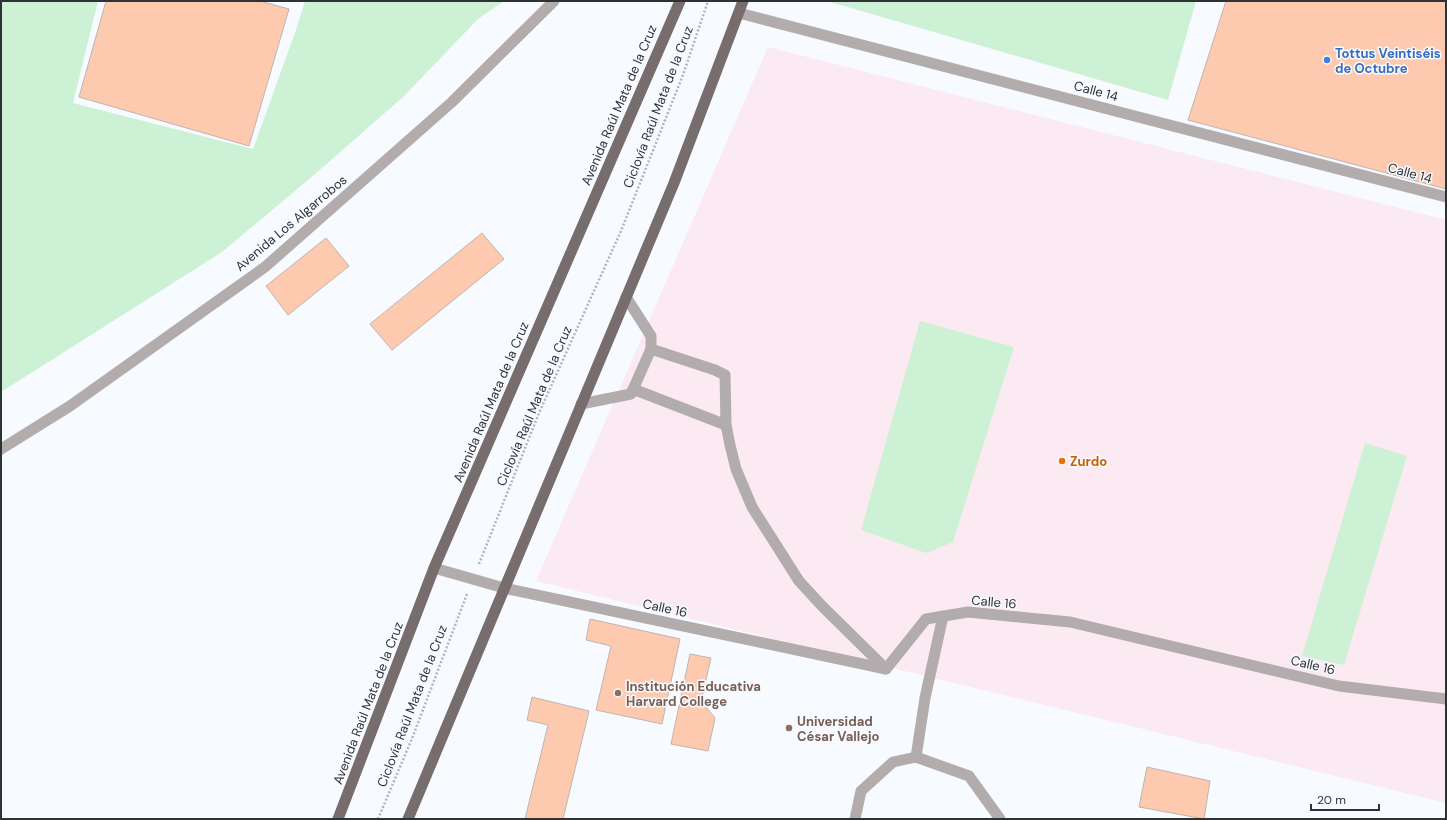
<svg xmlns="http://www.w3.org/2000/svg" width="1447" height="820" font-family="'DM Sans',sans-serif">
<style>
.industrial{fill:#fceaf3}
.green{fill:#cdf1d4}
.building{fill:#fdcaaf;stroke:#c0b4af}
.lines{fill:none;stroke-linecap:round;stroke-linejoin:round}
.path{stroke:#b1b4b8;stroke-width:2.5;stroke-dasharray:2 2;stroke-linecap:butt}
.service{stroke:#b2acad;stroke-width:11}
.minor{stroke:#b2acad;stroke-width:11}
.primary{stroke:#776d6d;stroke-width:11}
.shop-dot{fill:#3f7fe0;stroke:#f7fafe;stroke-width:1.5}
.food-dot{fill:#e8710a;stroke:#f7fafe;stroke-width:1.5}
.education-dot{fill:#8d6e63;stroke:#f7fafe;stroke-width:1.5}
.labels{text-anchor:middle;dominant-baseline:central;stroke-width:3;stroke-linejoin:round;paint-order:stroke}
.shop-label{font-size:13px;font-weight:bold;fill:#366cbe;stroke:#f7fafe;text-anchor:start}
.street-label{font-size:13px;fill:#2f3235;stroke:#f7fafe}
.food-label{font-size:13px;font-weight:bold;fill:#c56008;stroke:#f7fafe;text-anchor:start}
.education-label{font-size:13px;font-weight:bold;fill:#785e54;stroke:#f7fafe;text-anchor:start}
</style>
<rect width="100%" height="100%" fill="#f7fafe"/>
<path class="industrial" d="M768 47 1446 220V803L536 581Z"/>
<g class="green">
<path d="M1 1H98L73 103 253 149 297 27 305 1H504L478 19 403 97 315 174 222 252 1 392Z"/>
<path d="M827 1H1196L1168 100Z"/>
<path d="M920 321 1014 347 953 542 926 553 861 530Z"/>
<path d="M1365 443 1407 456 1344 665 1302 656Z"/>
</g>
<g class="building">
<path d="M106 1H260L289 9 249 146 79 97Z"/>
<path d="M1226 1H1446V189L1188 120Z"/>
<path d="M482 233 504 259 392 350 370 324Z"/>
<path d="M326 238 349 266 288 315 266 286Z"/>
<path d="M590 619 680 639 662 724 596 710 611 646 586 640Z"/>
<path d="M690 654 711 658 701 701 715 718 708 751 671 744Z"/>
<path d="M532 697 589 711 563 819H525L548 725 527 720Z"/>
<path d="M1147 767 1210 781 1204 819 1139 807Z"/>
</g>
<g class="lines">
<g class="path">
<path d="M479 564 539 413 621 231 683 75 708 1"/>
<path d="M378 819 413 736 467 594"/>
</g>
<g class="service">
<path d="M651 349 715 370 725 375 726 425 730 445 736 469 752 507 799 581 822 606 886 669"/>
<path d="M633 389 726 425"/>
<path d="M581 404 631 394 651 349V336L626 297"/>
<path d="M916 757 925 698 943 616"/>
<path d="M855 819 861 791 893 762 916 757 969 776 1000 819"/>
</g>
<g class="minor">
<path d="M739 13 1446 197"/>
<path d="M1 449 70 406 265 267 452 102 554 1"/>
<path d="M434 568 504 588 886 669 926 619 968 612 1070 622 1339 686 1446 699"/>
</g>
<g class="primary">
<path d="M338 819 434 568 680 1"/>
<path d="M408 819 674 183 743 1"/>
</g>
</g>
<circle class="shop-dot" cx="1327" cy="60" r="4"/>
<circle class="food-dot" cx="1062" cy="461" r="4"/>
<g class="education-dot">
<circle cx="618" cy="693" r="4"/>
<circle cx="789" cy="728" r="4"/>
</g>
<g class="labels">
<g class="shop-label">
<text x="1335" y="53">Tottus Veintiséis<tspan x="1335" dy="15">de Octubre</tspan></text>
</g>
<g class="street-label">
<text transform="translate(1096 91) rotate(15)">Calle 14</text>
<text transform="translate(619 105) rotate(-67)">Avenida Raúl Mata de la Cruz</text>
<text transform="translate(658 107) rotate(-69)">Ciclovía Raúl Mata de la Cruz</text>
<text transform="translate(1410 173) rotate(15)">Calle 14</text>
<text transform="translate(291 223) rotate(-40)">Avenida Los Algarrobos</text>
<text transform="translate(491 402) rotate(-67)">Avenida Raúl Mata de la Cruz</text>
<text transform="translate(534 406) rotate(-67)">Ciclovía Raúl Mata de la Cruz</text>
<text transform="translate(994 602) rotate(5)">Calle 16</text>
<text transform="translate(665 608) rotate(12)">Calle 16</text>
<text transform="translate(1313 665) rotate(13)">Calle 16</text>
<text transform="translate(368 703) rotate(-69)">Avenida Raúl Mata de la Cruz</text>
<text transform="translate(412 706) rotate(-69)">Ciclovía Raúl Mata de la Cruz</text>
</g>
<g class="food-label">
<text x="1070" y="461">Zurdo</text>
</g>
<g class="education-label">
<text x="626" y="686">Institución Educativa<tspan x="626" dy="15">Harvard College</tspan></text>
<text x="797" y="721">Universidad<tspan x="797" dy="15">César Vallejo</tspan></text>
</g>
</g>
<rect width="1447" height="820" fill="none" stroke="#2f3235" stroke-width="4"/>
<path d="M1311 804v6h68v-6" fill="none" stroke="#2f3235" stroke-width="2"/>
<text x="1317" y="804" font-size="12" fill="#2f3235" stroke="#f7fafe" stroke-width="3" paint-order="stroke">20 m</text>
</svg>
